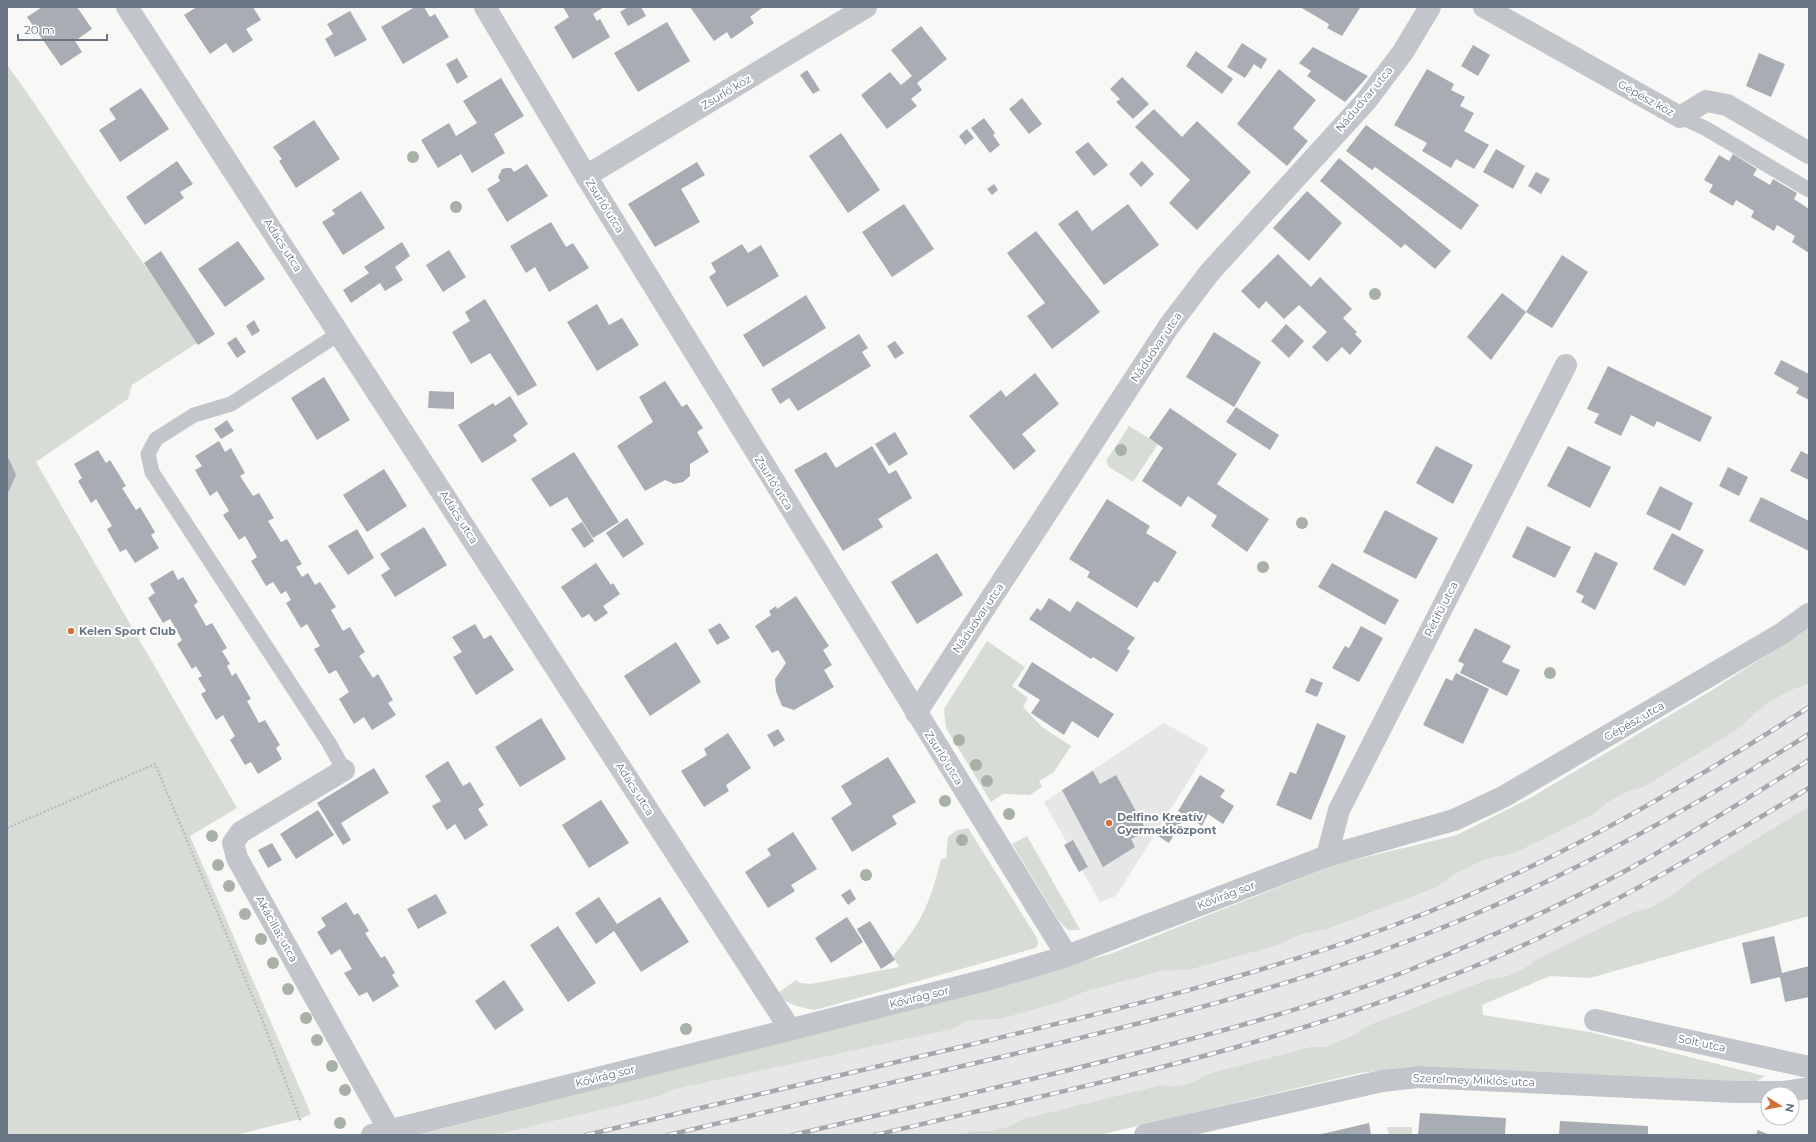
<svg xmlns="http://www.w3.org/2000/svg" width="1816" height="1142" font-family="Montserrat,sans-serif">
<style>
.built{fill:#e6e7e6}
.green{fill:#d7ddd6}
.building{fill:#a8adb4}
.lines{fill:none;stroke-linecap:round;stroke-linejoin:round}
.path{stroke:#babcbf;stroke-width:2.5;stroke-dasharray:2 2;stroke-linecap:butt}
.lane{stroke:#c2c5c9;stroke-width:15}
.street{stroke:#c2c5c9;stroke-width:22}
.rail-casing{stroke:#a4a8ae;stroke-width:4.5}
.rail{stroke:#fff;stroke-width:3;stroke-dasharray:9;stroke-linecap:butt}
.tree{fill:#a8b1a6}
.poi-dot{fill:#d1723d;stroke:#fff;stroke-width:1.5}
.labels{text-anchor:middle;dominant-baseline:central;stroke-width:4;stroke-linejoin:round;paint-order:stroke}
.street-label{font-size:11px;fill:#6a7584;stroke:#fff}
.poi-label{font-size:11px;font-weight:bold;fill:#6a7584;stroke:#fff;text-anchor:start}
</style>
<rect width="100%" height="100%" fill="#f8f8f6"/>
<g class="built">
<path d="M1809 684V806L1695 877 1674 894 1652 907 1631 913 1537 959 1523 969 1507 976 1489 979 1369 1025 1353 1035 1325 1047H1310L1210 1073 1194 1082 1177 1086 1161 1085 1022 1119 1008 1127 990 1131H973L955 1135H494L660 1096 672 1090 953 1029 966 1021 1001 1019 1061 1002 1084 992 1162 971 1189 970 1278 945 1290 938 1314 931 1325 930 1435 888 1457 873 1484 860 1515 853 1594 814 1607 803 1624 793 1644 787 1738 729 1766 704 1791 690Z"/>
<path d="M1164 723 1209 748 1116 896 1100 902 1044 802Z"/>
</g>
<g class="green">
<path d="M7 65C40 109 68 155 99 200 132 248 166 294 197 343L132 385 128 399 36 462 237 808 190 836 311 1114 300 1119 236 1135H7Z"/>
<path d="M1129 426 1158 444 1133 482 1109 467 1106 461Z"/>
<path d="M1809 628V684L1791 690 1766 704 1738 729 1644 787 1624 793 1607 803 1594 814 1515 853 1484 860 1457 873 1435 888 1325 930C1308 931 1293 937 1278 945L1189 970 1162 971 1084 992 1061 1002 1001 1019 966 1021 953 1029 672 1090 660 1096 494 1135H418L643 1078 1110 954 1334 865 1457 835 1530 798 1714 689Z"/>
<path d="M987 641 1025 667 1012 686 1028 698 1023 707 1042 727 1071 746 1054 772 1039 781 1042 787 1030 795 1003 794 991 802 946 728 944 709Z"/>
<path d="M1809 806V916L1590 978 1550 976 1482 1005 1483 1015 1590 1032 1765 1076 1754 1083 1413 1066 1360 1073 1099 1135H955L973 1131H990L1008 1127 1022 1119 1161 1085 1177 1086 1194 1082 1210 1073 1310 1047H1325L1353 1035 1369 1025 1489 979 1507 976 1523 969 1537 959 1631 913 1652 907 1674 894 1695 877Z"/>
<path d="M968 828 1037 938 1038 943 1036 948 815 1010C801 1007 787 1006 778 993L796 980 800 983 811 984 899 967 893 956C923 922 930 902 941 859L946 858 948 837 955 831Z"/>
<path d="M1027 836 1073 917 1080 930H1068L1059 921 1012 844Z"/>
<path d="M1387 1127H1412V1135H1389Z"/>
</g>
<g class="building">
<path d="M42 7H77L92 29 75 41 82 52 61 66 27 17Z"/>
<path d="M197 7H253L261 20 246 29 253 40 233 53 226 43 210 54 184 15Z"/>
<path d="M415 7H424L430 17 435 14 449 37 403 64 381 27Z"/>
<path d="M563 7H604L593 14 597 21 600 19 610 37 573 59 554 27 569 17Z"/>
<path d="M628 7H641L646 16 628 26 620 12Z"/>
<path d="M690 7H761L762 8 750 17 754 23 731 39 727 32 714 41Z"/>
<path d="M1300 7H1359L1360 8 1342 36 1327 28 1329 24Z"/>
<path d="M350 11 367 40 335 57 325 39 333 34 327 24Z"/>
<path d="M667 22 690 61 638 92 614 53Z"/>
<path d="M921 26 947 59 917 83 922 90 911 99 917 106 887 129 861 95 890 72 901 85 912 76 891 50Z"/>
<path d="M1242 43 1267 59 1261 69 1254 64 1245 78 1227 67Z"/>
<path d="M1473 45 1490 55 1478 76 1461 66Z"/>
<path d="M1313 47 1368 76 1345 102 1307 76 1311 71 1299 63Z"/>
<path d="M1196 51 1233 79 1222 94 1186 66Z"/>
<path d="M1759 53 1785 64 1771 97 1746 86Z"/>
<path d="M457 58 468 77 457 84 446 64Z"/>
<path d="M1279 69 1316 100 1293 128 1308 141 1287 166 1237 124Z"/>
<path d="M1427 69 1454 84 1451 90 1465 97 1460 106 1474 113 1464 131 1489 145 1474 169 1456 159 1451 168 1422 151 1427 143 1394 125Z"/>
<path d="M807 70 820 90 813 94 800 75Z"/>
<path d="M1122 77 1149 104 1133 119 1116 102 1120 99 1110 89Z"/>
<path d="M501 78 524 116 494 134 505 153 472 173 461 154 438 168 421 140 449 123 456 136 477 123 463 101Z"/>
<path d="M141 88 169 129 120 162 99 130 116 119 109 109Z"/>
<path d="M1022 98 1042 124 1029 134 1009 109Z"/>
<path d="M1154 109 1182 137 1197 121 1251 172 1197 230 1169 203 1190 180 1135 127Z"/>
<path d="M984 118 995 133 993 135 1000 145 990 153 971 128Z"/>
<path d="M314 120 340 159 296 188 279 161 282 159 273 147Z"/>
<path d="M1366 125 1479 205 1461 230 1375 167 1372 170 1346 151Z"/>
<path d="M967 129 974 138 965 145 959 136Z"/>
<path d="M841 133 880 190 848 213 809 156Z"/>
<path d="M1088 142 1108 165 1094 176 1075 152Z"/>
<path d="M1496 149 1525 166 1513 189 1483 172Z"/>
<path d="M1733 154 1757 169 1753 175 1770 185 1773 179 1797 193 1794 199 1809 209V253L1792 242 1795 236 1777 225 1774 231 1751 217 1754 211 1736 200 1733 206 1709 192 1713 185 1704 180 1719 155 1729 161Z"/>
<path d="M1339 158 1451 251 1435 269 1405 244 1401 248 1320 181Z"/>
<path d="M177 161 193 184 180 192 184 198 145 225 126 197Z"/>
<path d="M1142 161 1154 174 1141 187 1129 174Z"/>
<path d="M697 162 705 175 681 189 700 222 655 247 628 204Z"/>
<path d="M527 164 548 196 507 222 487 189 500 181 498 177 502 169 507 168H511L514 172Z"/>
<path d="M1536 172 1550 179 1541 194 1528 186Z"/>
<path d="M994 184 998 190 992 195 987 189Z"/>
<path d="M361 191 385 228 343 255 322 222 335 214 332 210Z"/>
<path d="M1307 191 1342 223 1309 261 1273 228Z"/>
<path d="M904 204 934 249 892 277 862 232Z"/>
<path d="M1128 204 1159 245 1104 285 1058 224 1077 210 1092 231Z"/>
<path d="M551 222 566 247 573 243 589 268 549 292 535 267 526 273 510 246Z"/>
<path d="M1036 231 1100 312 1052 349 1027 316 1045 303 1007 253Z"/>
<path d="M238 241 265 279 225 307 198 269Z"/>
<path d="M402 242 410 256 395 267 403 280 385 291 380 283 351 303 343 290 369 273 364 267Z"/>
<path d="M742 244 748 253 761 245 779 276 727 307 709 277 716 272 711 263Z"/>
<path d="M449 250 466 277 443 292 426 265Z"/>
<path d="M161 251 215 334 198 345 144 263Z"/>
<path d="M1278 254 1311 287 1320 277 1352 309 1343 318 1357 332 1355 334 1362 341 1350 355 1342 347 1327 362 1312 347 1327 332 1299 305 1284 319 1266 301 1259 309 1241 291Z"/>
<path d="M1562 255 1588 272 1552 328 1526 312Z"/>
<path d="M1502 293 1526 312 1491 360 1467 337Z"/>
<path d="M806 295 826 328 763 367 743 335Z"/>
<path d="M485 299 537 385 518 396 490 353 471 364 452 332 470 321 465 312Z"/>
<path d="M597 304 609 325 622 318 639 345 597 371 567 322Z"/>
<path d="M254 320 260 331 252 336 246 326Z"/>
<path d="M1286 324 1304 341 1289 358 1271 341Z"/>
<path d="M1214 332 1261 362 1234 407 1186 377Z"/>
<path d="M859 334 868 348 862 352 871 366 798 411 789 398 780 404 771 389Z"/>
<path d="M236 337 246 352 237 358 227 343Z"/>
<path d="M895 341 904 353 895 359 887 346Z"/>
<path d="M1781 360 1809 374V400L1796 393 1799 388 1774 374Z"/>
<path d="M1608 366 1712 417 1700 442 1657 421 1654 427 1631 415 1621 436 1594 423 1599 414 1587 409Z"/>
<path d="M1035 373 1059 404 1022 434 1036 451 1014 470 969 416 1001 390 1006 397Z"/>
<path d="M324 377 350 420 317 440 291 398Z"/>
<path d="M665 381 682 407 687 404 703 428 697 432 709 452 690 464V476L683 482 674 484 665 480 645 491 617 446 653 422 639 397Z"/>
<path d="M429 391 454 392V409L428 408Z"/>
<path d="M510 396 528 424 513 435 517 441 482 463 458 425 493 403 495 406Z"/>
<path d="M1236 407 1279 435 1270 450 1226 422Z"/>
<path d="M1170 408 1237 454 1217 484 1269 519 1247 552 1211 526 1217 516 1188 496 1181 507 1142 481 1163 448 1149 438Z"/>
<path d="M227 420 234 431 221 439 214 429Z"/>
<path d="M895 432 908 454 889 466 875 444Z"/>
<path d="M219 441 225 452 231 448 245 473 240 476 253 496 259 493 274 518 268 521 281 542 287 539 302 564 296 567 302 577 308 573 315 585 320 582 336 607 331 610 343 631 350 627 365 652 359 656 373 678 378 674 393 700 388 703 396 715 372 730 364 717 354 724 339 699 349 692 336 670 329 674 314 649 320 646 307 624 301 628 286 603 291 600 286 591 281 594 273 582 266 586 251 561 257 557 245 536 239 540 223 515 229 511 217 491 210 496 195 470 202 466 195 456Z"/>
<path d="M872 446 889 474 896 470 912 498 878 519 883 527 843 551 794 470 826 452 836 468Z"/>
<path d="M1436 446 1473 465 1453 504 1416 483Z"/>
<path d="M1568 446 1611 467 1590 508 1547 486Z"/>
<path d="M98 450 106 463 110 460 126 486 122 488 136 510 140 507 155 532 151 535 159 548 135 563 126 549 120 552 107 529 112 526 96 499 91 503 78 481 82 478 74 464Z"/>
<path d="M1801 451 1809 455V480L1790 471Z"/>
<path d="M574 452 619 522 593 538 567 497 550 507 531 479Z"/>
<path d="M7 458 9 459 16 475 9 491 7 492Z"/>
<path d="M1728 467 1748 477 1739 496 1719 486Z"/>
<path d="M384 469 407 506 367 532 343 495Z"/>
<path d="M1660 486 1693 503 1680 531 1646 514Z"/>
<path d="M1761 497 1809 521V551L1749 521Z"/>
<path d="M1107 499 1150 526 1146 533 1177 552 1158 583 1154 581 1137 608 1087 577 1090 572 1069 559Z"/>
<path d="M1385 510 1438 538 1416 579 1363 552Z"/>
<path d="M627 518 644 544 623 558 606 533Z"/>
<path d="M582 522 594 541 584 548 571 529Z"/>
<path d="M1527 526 1571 547 1555 578 1512 557Z"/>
<path d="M424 527 447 565 395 597 381 575 390 569 380 554Z"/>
<path d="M357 529 374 558 348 575 328 546Z"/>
<path d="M1672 533 1704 550 1685 586 1653 569Z"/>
<path d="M1595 552 1618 563 1595 610 1581 602 1584 596 1576 592Z"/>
<path d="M937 553 963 595 917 624 891 582Z"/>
<path d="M596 563 611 585 613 583 620 594 603 606 608 613 595 622 589 614 582 618 561 587Z"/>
<path d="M1332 563 1399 600 1385 625 1318 587Z"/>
<path d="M173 570 178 580 183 577 198 602 194 605 206 626 212 623 227 648 222 651 230 664 227 666 232 676 236 673 251 699 247 701 259 723 265 720 280 745 276 748 282 759 258 774 251 762 245 765 230 740 235 736 223 715 216 720 201 694 206 691 198 678 202 676 196 666 192 669 177 644 182 640 170 619 163 623 148 598 155 593 150 584Z"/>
<path d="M796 596 829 646 823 650 832 665 824 670 834 687 794 710 782 706 776 691 775 679 786 663 778 650 772 653 755 626 771 615 769 611 776 606 777 609Z"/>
<path d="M1049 598 1070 612 1077 601 1135 638 1127 649 1130 651 1117 672 1093 657 1091 659 1029 619 1037 608 1041 611Z"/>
<path d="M720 623 730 638 717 645 708 630Z"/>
<path d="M475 624 484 639 491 635 514 670 476 695 453 657 462 652 452 637Z"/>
<path d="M1361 626 1383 638 1359 682 1332 668 1345 646 1349 648Z"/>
<path d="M1475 628 1511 646 1502 662 1520 670 1507 696 1460 673 1464 664 1458 661Z"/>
<path d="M676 642 701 682 650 716 624 676Z"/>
<path d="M1032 662 1114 714 1098 738 1072 721 1064 735 1031 713 1040 700 1018 686Z"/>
<path d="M1456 673 1489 689 1463 744 1423 725 1446 678 1452 681Z"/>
<path d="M1311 678 1323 683 1317 697 1305 692Z"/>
<path d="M541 718 566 759 520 787 495 747Z"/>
<path d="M1317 723 1346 736 1311 820 1276 805 1290 772 1296 774Z"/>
<path d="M778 729 785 740 774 747 767 735Z"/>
<path d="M728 733 751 768 726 785 729 791 704 807 681 771 707 755 704 749Z"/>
<path d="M888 757 916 802 892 816 897 824 852 852 831 818 852 804 841 786Z"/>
<path d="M448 761 463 786 470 782 484 805 478 809 488 825 465 840 455 824 447 830 432 806 441 801 425 776Z"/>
<path d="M374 768 389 793 341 823 351 840 343 845 317 803Z"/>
<path d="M1093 771 1100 784 1116 775 1147 831 1131 839 1135 847 1103 867 1062 790Z"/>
<path d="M1200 775 1225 790 1220 797 1234 806 1223 824 1208 814 1202 826 1178 811Z"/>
<path d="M601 800 629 843 589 868 562 825Z"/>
<path d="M318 810 334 835 296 859 280 834Z"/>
<path d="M1170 816 1181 823 1169 843 1158 836Z"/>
<path d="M793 832 817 869 791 885 795 891 768 908 745 872 771 855 767 849Z"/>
<path d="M1073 840 1088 867 1079 872 1064 845Z"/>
<path d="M272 843 282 860 268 868 258 850Z"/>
<path d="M850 889 856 899 848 905 841 895Z"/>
<path d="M436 894 447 913 418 929 407 909Z"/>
<path d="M599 897 617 924 660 897 689 942 641 972 614 931 596 944 575 913Z"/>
<path d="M346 902 354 915 358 913 369 931 365 933 381 958 385 956 395 973 392 975 399 986 373 1002 367 992 359 996 344 973 352 969 340 949 331 955 317 932 326 926 321 918Z"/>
<path d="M847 917 863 942 831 963 815 938Z"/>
<path d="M870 921 895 960 881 969 857 929Z"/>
<path d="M558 926 596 983 568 1002 530 945Z"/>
<path d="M1774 936 1782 973 1809 966V997L1785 1002 1780 977 1751 984 1742 943Z"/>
<path d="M504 980 524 1010 495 1030 475 1001Z"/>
<path d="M1420 1113 1506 1118 1505 1135H1418Z"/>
<path d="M1560 1121 1648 1126V1135H1559Z"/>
<path d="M1369 1123 1371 1135H1322V1134Z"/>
<path d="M1758 1130 1770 1135H1756Z"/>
</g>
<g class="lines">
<path class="path" d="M7 828 155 764 262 1019 301 1122"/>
<g class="lane">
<path d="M1680 117 1705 128 1809 190"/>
<path d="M340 333 231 404 194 415 156 439 148 454 152 472 329 743 344 770"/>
</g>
<g class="street">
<path d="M127 7 790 1029"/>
<path d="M485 7 586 176 1067 956"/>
<path d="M1484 7 1680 117 1706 101 1727 105 1809 153"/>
<path d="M586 176 866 7"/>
<path d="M916 713 1169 326 1210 272 1366 101 1403 52 1430 7"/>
<path d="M344 770 241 832 233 843 237 858 389 1130"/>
<path d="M1327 856 1339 810 1566 365"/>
<path d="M1595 1020 1809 1067"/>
<path d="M372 1135 990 979 1067 956 1327 856 1454 820 1503 797 1781 634 1809 614"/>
<path d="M1145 1135 1382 1081 1418 1077 1735 1092H1783L1809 1088"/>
</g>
<defs>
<g id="rail">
<path d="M586 1135C713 1105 841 1075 969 1045 1111 1011 1254 977 1392 926 1539 872 1677 792 1809 707"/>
<path d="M668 1135C784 1108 899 1081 1014 1054 1147 1022 1280 990 1408 941 1549 888 1682 815 1809 734"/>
<path d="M793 1135C924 1104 1057 1075 1187 1040 1263 1020 1339 998 1412 969 1491 937 1571 902 1645 860 1700 828 1755 794 1809 760"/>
<path d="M875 1135C1088 1085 1307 1041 1508 952 1613 906 1711 847 1809 788"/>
</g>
</defs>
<use href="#rail" class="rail-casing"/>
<use href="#rail" class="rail"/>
</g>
<g class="tree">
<circle cx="413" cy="157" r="6"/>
<circle cx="456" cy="207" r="6"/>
<circle cx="1375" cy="294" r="6"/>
<circle cx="1121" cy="450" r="6"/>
<circle cx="1302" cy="523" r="6"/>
<circle cx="1263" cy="567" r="6"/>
<circle cx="1550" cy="673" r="6"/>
<circle cx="959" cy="740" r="6"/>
<circle cx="976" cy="765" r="6"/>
<circle cx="987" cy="781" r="6"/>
<circle cx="945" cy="801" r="6"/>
<circle cx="1009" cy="814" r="6"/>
<circle cx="212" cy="836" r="6"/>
<circle cx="962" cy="840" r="6"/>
<circle cx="218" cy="865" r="6"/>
<circle cx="866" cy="875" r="6"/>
<circle cx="229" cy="886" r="6"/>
<circle cx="245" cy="914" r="6"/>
<circle cx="261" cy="939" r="6"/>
<circle cx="273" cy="963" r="6"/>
<circle cx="288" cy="989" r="6"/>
<circle cx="306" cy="1018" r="6"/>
<circle cx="686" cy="1029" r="6"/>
<circle cx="317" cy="1040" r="6"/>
<circle cx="332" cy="1066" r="6"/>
<circle cx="345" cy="1090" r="6"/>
<circle cx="340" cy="1123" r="6"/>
</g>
<g class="poi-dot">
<circle cx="71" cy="631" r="4"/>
<circle cx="1109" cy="823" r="4"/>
</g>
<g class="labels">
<g class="street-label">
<text transform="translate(726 92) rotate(-31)">Zsurló köz</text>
<text transform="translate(1646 98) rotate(29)">Gépész köz</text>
<text transform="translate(1364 99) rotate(-50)">Nádudvar utca</text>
<text transform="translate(605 206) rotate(58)">Zsurló utca</text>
<text transform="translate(283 245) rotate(57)">Adács utca</text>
<text transform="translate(1156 347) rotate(-56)">Nádudvar utca</text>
<text transform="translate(774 483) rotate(58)">Zsurló utca</text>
<text transform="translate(459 517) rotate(57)">Adács utca</text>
<text transform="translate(1441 609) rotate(-63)">Rétifű utca</text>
<text transform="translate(978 618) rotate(-56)">Nádudvar utca</text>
<text transform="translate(1634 721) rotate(-30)">Gépész utca</text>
<text transform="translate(944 758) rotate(58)">Zsurló utca</text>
<text transform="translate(635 789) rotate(57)">Adács utca</text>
<text transform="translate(1226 895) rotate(-21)">Kővirág sor</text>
<text transform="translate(277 929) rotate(61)">Akácillat utca</text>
<text transform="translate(919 997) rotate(-14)">Kővirág sor</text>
<text transform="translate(1702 1043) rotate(12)">Solt utca</text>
<text transform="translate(605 1076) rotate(-14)">Kővirág sor</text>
<text transform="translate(1474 1080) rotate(2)">Szerelmey Miklós utca</text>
</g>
<g class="poi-label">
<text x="79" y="631">Kelen Sport Club</text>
<text x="1117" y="817">Delfino Kreatív<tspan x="1117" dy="13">Gyermekközpont</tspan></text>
</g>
</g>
<rect width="1816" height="1142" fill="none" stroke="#6a7584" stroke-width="16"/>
<g transform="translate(1780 1106) rotate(101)"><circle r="19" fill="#ffffff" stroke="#c3c8ce"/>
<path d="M0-3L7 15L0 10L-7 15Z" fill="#d1723d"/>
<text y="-6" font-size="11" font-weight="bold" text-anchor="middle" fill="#6a7584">N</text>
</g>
<path d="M18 34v6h89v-6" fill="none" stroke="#6a7584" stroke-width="2"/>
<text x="24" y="34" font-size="12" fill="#6a7584" stroke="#ffffff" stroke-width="3" paint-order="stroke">20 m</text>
</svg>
